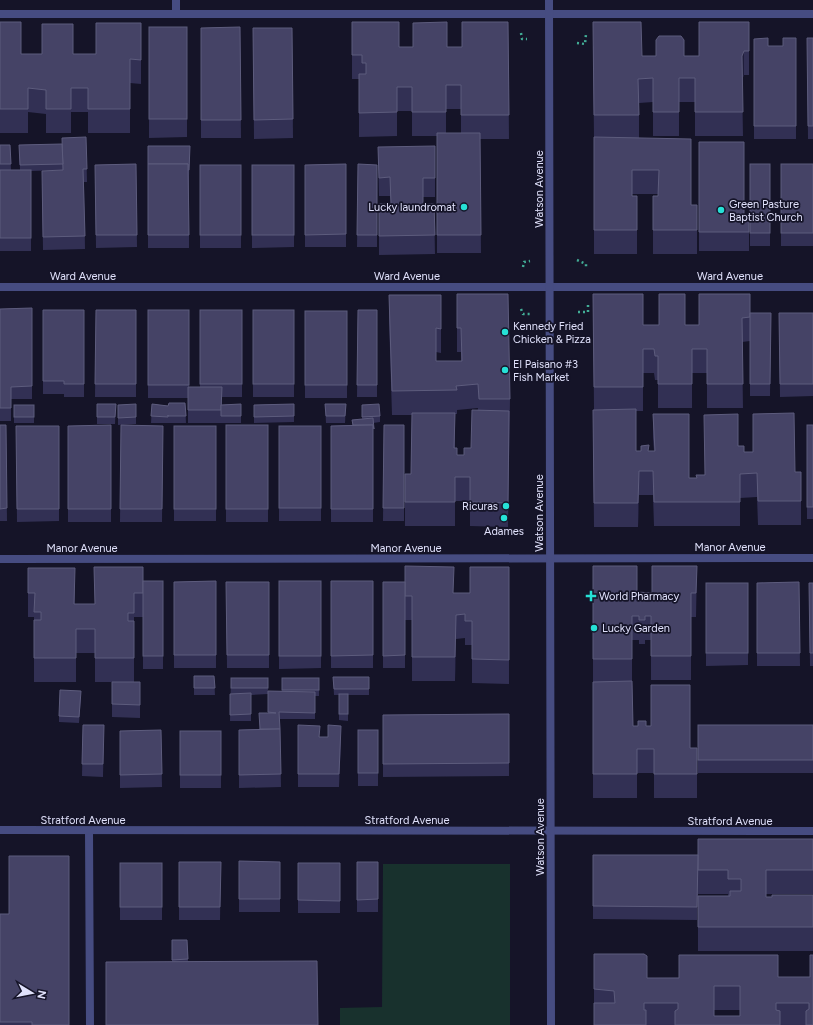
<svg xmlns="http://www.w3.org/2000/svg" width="813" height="1025" font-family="Figtree,sans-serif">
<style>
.green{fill:#18312d}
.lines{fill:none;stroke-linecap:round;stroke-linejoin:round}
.path{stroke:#42ad96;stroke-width:2.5;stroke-dasharray:2 3;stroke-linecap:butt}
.service{stroke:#464c81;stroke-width:8}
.minor{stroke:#464c81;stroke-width:8}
.tertiary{stroke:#464c81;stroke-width:8}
.wall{fill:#323054;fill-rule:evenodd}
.shaded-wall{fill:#1f1d3b}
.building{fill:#454366;stroke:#5d5c7d;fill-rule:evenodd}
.poi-dot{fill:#26e1d7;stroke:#151428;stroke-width:1.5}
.labels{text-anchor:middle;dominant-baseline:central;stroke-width:3.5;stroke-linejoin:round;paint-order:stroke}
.street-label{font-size:11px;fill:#e0e1fb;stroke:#151428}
.poi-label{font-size:11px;fill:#e0e1fb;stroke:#151428;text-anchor:start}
</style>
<rect width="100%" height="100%" fill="#151428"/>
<path class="green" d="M383 864H510V1025H340V1008L382 1007Z"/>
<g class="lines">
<g class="path">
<path d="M521 33 522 39H527"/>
<path d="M577 43 585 44 586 34"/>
<path d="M577 260 586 264V269"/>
<path d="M523 267 524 262 530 261"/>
<path d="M521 309 523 314H530"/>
<path d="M578 312H588V304"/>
</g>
<g class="service">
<path d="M176 0V14"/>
<path d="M89 831 90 1025"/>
</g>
<g class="minor">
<path d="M0 14H813"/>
<path d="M0 287H813"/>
<path d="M0 559 813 558"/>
<path d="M0 830 813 831"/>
</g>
<path class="tertiary" d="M549 0 551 1025"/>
</g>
<g class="wall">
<path d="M0 22 21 54H96L141 23V84L130 83V133H88V112H71V133H46V114L28 112V133H0Z"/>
<path d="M352 22 399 47H462L508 22 509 139H480L481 253H437V136H412V111H397V136L359 137V79H352ZM446 109H461V133H446Z"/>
<path d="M749 22V75H744L742 79 743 136H695V102H679V136H653V102L639 103V138L691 205H697V254H653V196H658V194H632V196H637V254H594V139L593 46 642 56H699Z"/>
<path d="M149 27H187V137L149 138Z"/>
<path d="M240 27 241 138H201V28Z"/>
<path d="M253 28H292L293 138 254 139Z"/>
<path d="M796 38V139H754V39L768 46H783Z"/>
<path d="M807 38H813V139H808Z"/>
<path d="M86 137 87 182H84L85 249 43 250 42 184 63 170 31 171V251H0V145H10L11 170H20L19 145 62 144Z"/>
<path d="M699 142 744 215H749V251H699Z"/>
<path d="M190 146 189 176V248H148V169Z"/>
<path d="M378 147 435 178V197H423V204H434L435 254 379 255V204H391L390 196H379Z"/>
<path d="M136 164 137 247 96 248 95 165Z"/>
<path d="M346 164V247H305V165Z"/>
<path d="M358 164 377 165V247H357Z"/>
<rect x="750" y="164" width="20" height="82"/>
<rect x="781" y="164" width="32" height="82"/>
<rect x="200" y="165" width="41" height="83"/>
<path d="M252 165H294V247L252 248Z"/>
<path d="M457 294 510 399 508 527 470 526V501H455V526H405V474H411L412 415H392L389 319V295H441V353L436 352V361H461V352H457ZM478 408 471 448 464 455H457L455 448V414H457V410Z"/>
<path d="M593 294 643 325H699L750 294V341L742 342 743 408H707V373H692V408H658V380H655L654 373H643V411H636V451H654L653 438V414L689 478H696L704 475 738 446 744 452 795 472H801V525H758L757 497 740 498V526H654L653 495H639L638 527H594L593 434 594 410Z"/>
<path d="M32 308V399H11V421H0V309Z"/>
<path d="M43 310H84V397H64V394H43Z"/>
<path d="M96 310H136V397H95Z"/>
<path d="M148 310H189V387H200V310H242V397H222V405L241 404V423H188V398H148Z"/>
<rect x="253" y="310" width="41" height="87"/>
<path d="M358 310H377V397H357Z"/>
<rect x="305" y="311" width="42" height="87"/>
<path d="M750 313H771L770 396H750Z"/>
<path d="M779 313H813V396L780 397Z"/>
<path d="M185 403 186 423H168V421V423H151L152 404 168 406Z"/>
<path d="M97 404H116L115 424H97Z"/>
<path d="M294 404V422L254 423V405Z"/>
<path d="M325 404H346L345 423H326Z"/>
<rect x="14" y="405" width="20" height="18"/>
<path d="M118 405 136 417V424L118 425Z"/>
<path d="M362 405 380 416V422L373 423V522H331V426L352 425V420L362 419Z"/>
<path d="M0 425H6L7 521H0Z"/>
<path d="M111 425V522H68V426Z"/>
<path d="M121 425 163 426 162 522H120Z"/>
<rect x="226" y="425" width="42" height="97"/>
<path d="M384 425H404V521H383Z"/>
<rect x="807" y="425" width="6" height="94"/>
<path d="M16 426H59V521L17 522Z"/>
<rect x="174" y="426" width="42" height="95"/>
<rect x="279" y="426" width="42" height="95"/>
<path d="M405 566 454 593H470L509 567V684L472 683V645H465V638L456 639 455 681H412V620H405Z"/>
<path d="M593 566 637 592 652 593 697 566 696 617H691V680H651V640H645V644H639V640H632V681L633 726H646L690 748H697V798H654V773H637V798H593Z"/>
<path d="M94 567 143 581H163V669H143V617H134V682H95V653H76V682H34V617H28V568L75 592V604H95Z"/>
<path d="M216 581V668H174V582Z"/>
<path d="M279 581H321V668L279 669Z"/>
<rect x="331" y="581" width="42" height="87"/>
<path d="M226 582H269V668H227Z"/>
<rect x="383" y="582" width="22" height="86"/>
<path d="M799 582 800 666H757V583Z"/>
<path d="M706 583H748V665L706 666Z"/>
<path d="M809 583H813V666H810Z"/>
<path d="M194 676H214L215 695H194Z"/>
<path d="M333 677H369V695H348V721L339 720V695H334Z"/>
<path d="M231 678H268V694L251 695V721H230Z"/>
<path d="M282 678H319V696H315V719H280L281 787 239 788V730L259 729 268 713V691H282Z"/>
<path d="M112 682H140V718L112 717Z"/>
<path d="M81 697 79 723 59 722V716Z"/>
<path d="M509 714V776L383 777V715Z"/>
<path d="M83 725H104L103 777 82 776Z"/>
<path d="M298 725 320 737 341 738 339 787H298Z"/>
<rect x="698" y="725" width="115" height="48"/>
<path d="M161 730 162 787 120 788V731Z"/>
<rect x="358" y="730" width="20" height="56"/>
<rect x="180" y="731" width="41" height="57"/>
<path d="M698 839H813V894H766V897L813 895V951H698V896H728V894H698Z"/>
<path d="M593 855H698L697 920 593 919Z"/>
<path d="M239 861 280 862V912H239Z"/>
<path d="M179 862H221L220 920H179Z"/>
<rect x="357" y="862" width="21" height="50"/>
<rect x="120" y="863" width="42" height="57"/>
<rect x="298" y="863" width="42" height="50"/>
<path d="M0 914 69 1025H0Z"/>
<path d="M172 940H187L188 961 172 962Z"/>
<path d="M594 954 647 978 810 977 813 1025H594ZM714 1010H740V1016H714Z"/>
</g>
<g class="shaded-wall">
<path d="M744 51V75L742 80V56Z"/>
<path d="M639 471V495L638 527V503Z"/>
<path d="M75 568V592L74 628V604Z"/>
<path d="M456 615V639L455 681V657Z"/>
<path d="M341 726V738L339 787V774Z"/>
</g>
<g class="building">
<path d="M0 22H21V54H42V24H73V54H96V23H141V60L130 59V109H88V88H71V109H46V90L28 88V109H0Z"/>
<path d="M352 22H399V47H413V23L447 22V47H462V22H508L509 115H461V85H446V112H412V87H397V112L359 113V74H366V63H362V55H352Z"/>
<path d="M593 22H641L642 56H656V40L659 36H681L684 40V56H699V22H749V51H744L742 56 743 112H695V78H679V112H653V78L638 79 639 115H594Z"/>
<rect x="149" y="27" width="38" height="92"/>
<path d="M240 27 241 120H201V28Z"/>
<path d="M253 28H292L293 119 254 120Z"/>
<path d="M768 38V46H783V38H796V126H754V39Z"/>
<path d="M807 38H813V126H808Z"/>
<path d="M437 133H480L481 235H437Z"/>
<path d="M86 137 87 169H83L85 236 43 237 42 171 63 170 62 138Z"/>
<path d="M594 137 691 139V205H697V230H653V196H658L659 170H632V196H637V230H594Z"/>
<path d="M699 142H744V215H749V232H699Z"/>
<path d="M62 144 63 164 20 165 19 145Z"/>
<path d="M0 145H10L11 164H0Z"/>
<path d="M148 146H190L189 170H188V164H148Z"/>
<path d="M435 146V178H423V204H434L435 235 379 236V204H391L390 177 379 178 378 147Z"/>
<path d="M136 164 137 235H96L95 165Z"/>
<path d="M148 164H188L189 235H148Z"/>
<path d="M346 164V234L305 235V165Z"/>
<path d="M358 164 377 165V235H357Z"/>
<rect x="750" y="164" width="20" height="69"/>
<rect x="781" y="164" width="32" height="69"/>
<rect x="200" y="165" width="41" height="70"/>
<rect x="252" y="165" width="42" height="70"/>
<rect x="0" y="170" width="31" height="68"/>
<path d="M457 294H508L510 399H479L478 384 456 386 457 390 392 391 389 295H441V329L436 328V361H462L461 328H457Z"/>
<path d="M593 294H643V325H659V294H685V325H699V294H750V317L742 318 743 384H707V349H692V384H658V356H655L654 349H643V387H594Z"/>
<path d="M32 308V386L11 387V408H0V309Z"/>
<path d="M43 310H84V384H64V381H43Z"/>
<path d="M96 310H136V384H95Z"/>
<rect x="148" y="310" width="41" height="75"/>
<rect x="200" y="310" width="42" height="74"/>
<rect x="253" y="310" width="41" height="74"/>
<path d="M358 310H377V385H357Z"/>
<rect x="305" y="311" width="42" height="74"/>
<path d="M750 313H771L770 384H750Z"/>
<path d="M779 313H813V384H780Z"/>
<path d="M188 387H222L221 410H188Z"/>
<path d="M169 403H185L186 416H168V415V417L151 416 152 404 168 406Z"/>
<path d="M97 404H116L115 417H97Z"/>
<path d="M136 404V417L118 418V405Z"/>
<path d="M241 404V416H221V405Z"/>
<path d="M294 404V416L254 417V405Z"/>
<path d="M325 404H346L345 416H326Z"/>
<path d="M379 404 380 416 362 417V405Z"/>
<rect x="14" y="405" width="20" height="12"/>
<path d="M636 409V451H641V446L649 445 648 451H655L653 414H689V478H697L696 475H705L704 415 738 414V446H744V452H753V414L794 413 795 472H801V501H758L757 473 740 474V502H654L653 471H639L638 503H594L593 410Z"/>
<path d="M472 410 509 411 508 503 470 502V477H455V502H405V474H411L412 413H455L454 448H457V455H464V448H471Z"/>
<path d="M373 418 374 429 373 425H353L352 420Z"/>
<path d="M0 425H6L7 508 0 509Z"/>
<path d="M111 425V509H68V426Z"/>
<path d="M121 425 163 426 162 509H120Z"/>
<rect x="226" y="425" width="42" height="84"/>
<path d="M373 425V509H331V426Z"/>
<path d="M384 425H404V508H383Z"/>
<rect x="807" y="425" width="6" height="82"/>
<path d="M16 426H59V509H17Z"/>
<rect x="174" y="426" width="42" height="83"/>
<rect x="279" y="426" width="42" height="82"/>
<path d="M405 566 454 567 453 593H470V567H509V660L472 659V621H465V614L456 615 455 657H412V596H405Z"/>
<path d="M593 566H637V592L652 593V566H697L696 593H691V656H651V616H645V620H639V616H632V659H593Z"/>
<path d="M94 567H143V593H134V613H128V621H134V658H95V629H76V658H34V620H41V612H34L35 593H28V568H75L74 604H95Z"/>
<rect x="143" y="581" width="20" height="75"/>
<path d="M216 581V655H174V582Z"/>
<rect x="279" y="581" width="42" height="75"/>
<path d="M331 581H373V655L331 656Z"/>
<path d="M226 582H269V655H227Z"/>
<path d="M383 582H405V655L383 656Z"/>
<path d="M799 582 800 653H757V583Z"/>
<rect x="706" y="583" width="42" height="70"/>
<path d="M809 583H813V653H810Z"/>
<path d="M194 676H214L215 688H194Z"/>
<path d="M333 677H369V689H334Z"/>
<rect x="231" y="678" width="37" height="10"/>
<rect x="282" y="678" width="37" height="12"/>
<path d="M632 681 633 726H638V721H646V726H651V685H690V748H697V774H654V749H637V774H593V682Z"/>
<path d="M112 682H140V705L112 704Z"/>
<path d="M60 690 81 691 79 717 59 716Z"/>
<path d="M268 691 315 692V713L279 712 280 729H260L259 713H276L268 712Z"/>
<path d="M251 693V714L230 715V694Z"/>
<rect x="339" y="694" width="9" height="20"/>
<path d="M509 714V763L383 764V715Z"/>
<path d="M83 725H104L103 764H82Z"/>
<path d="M298 725 320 726 319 737H328V725L341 726 339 774H298Z"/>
<rect x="698" y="725" width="115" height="35"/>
<path d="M280 729 281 774 239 775V730Z"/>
<path d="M161 730 162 774 120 775V731Z"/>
<rect x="358" y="730" width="20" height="43"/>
<rect x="180" y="731" width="41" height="44"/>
<path d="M698 839H813V870H766V897H772V895H813V927H698V896H730V891H741V879H728V870H698Z"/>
<path d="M593 855H698L697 907 593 906Z"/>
<path d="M9 856H69V1025H32V1022H0V914H9Z"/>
<path d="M239 861 280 862V899H239Z"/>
<path d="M179 862H221L220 907H179Z"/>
<path d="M357 862H378V899L357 900Z"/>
<rect x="120" y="863" width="42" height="44"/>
<path d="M298 863H340V901L298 900Z"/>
<path d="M172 940H187L188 959 172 960Z"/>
<path d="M594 954H644L647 956V978H679V955H778V977H810V955H813V1025H806V1011L809 1009V1003H776V1010L780 1011V1025H675V1011L678 1009V1003H644V1010H646V1025H594V1003H615L614 991 594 989ZM714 986H740V1016H714Z"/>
<path d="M317 961 318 1025H106V962Z"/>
</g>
<g class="poi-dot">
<circle cx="464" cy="207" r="4"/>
<circle cx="721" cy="210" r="4"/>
<circle cx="505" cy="332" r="4"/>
<circle cx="505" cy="370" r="4"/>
<circle cx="506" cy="506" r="4"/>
<circle cx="504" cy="518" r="4"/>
<path d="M589 590h4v4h4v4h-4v4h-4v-4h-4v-4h4z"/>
<circle cx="594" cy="628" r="4"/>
</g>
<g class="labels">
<g class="street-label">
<text transform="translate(539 189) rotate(-90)">Watson Avenue</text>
<text x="83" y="276">Ward Avenue</text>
<text x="407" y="276">Ward Avenue</text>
<text x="730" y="276">Ward Avenue</text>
<text transform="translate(539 513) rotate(-90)">Watson Avenue</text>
<text x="730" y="547">Manor Avenue</text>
<text x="82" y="548">Manor Avenue</text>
<text x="406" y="548">Manor Avenue</text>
<text x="83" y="820">Stratford Avenue</text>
<text x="407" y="820">Stratford Avenue</text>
<text x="730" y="821">Stratford Avenue</text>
<text transform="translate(540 837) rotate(-90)">Watson Avenue</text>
</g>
<g class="poi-label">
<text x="729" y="204">Green Pasture<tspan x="729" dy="13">Baptist Church</tspan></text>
<text x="456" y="207" text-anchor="end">Lucky laundromat</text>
<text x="513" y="326">Kennedy Fried<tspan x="513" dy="13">Chicken &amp; Pizza</tspan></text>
<text x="513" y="364">El Paisano #3<tspan x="513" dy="13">Fish Market</tspan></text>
<text x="498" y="506" text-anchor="end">Ricuras</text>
<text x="504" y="531" text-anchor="middle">Adames</text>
<text x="599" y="596">World Pharmacy</text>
<text x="602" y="628">Lucky Garden</text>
</g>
</g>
<g transform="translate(32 993) rotate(100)" stroke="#151428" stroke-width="3" paint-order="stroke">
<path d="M0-3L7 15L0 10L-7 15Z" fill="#e0e1fb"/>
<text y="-6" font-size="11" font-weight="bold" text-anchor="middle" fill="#e0e1fb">N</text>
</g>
</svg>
